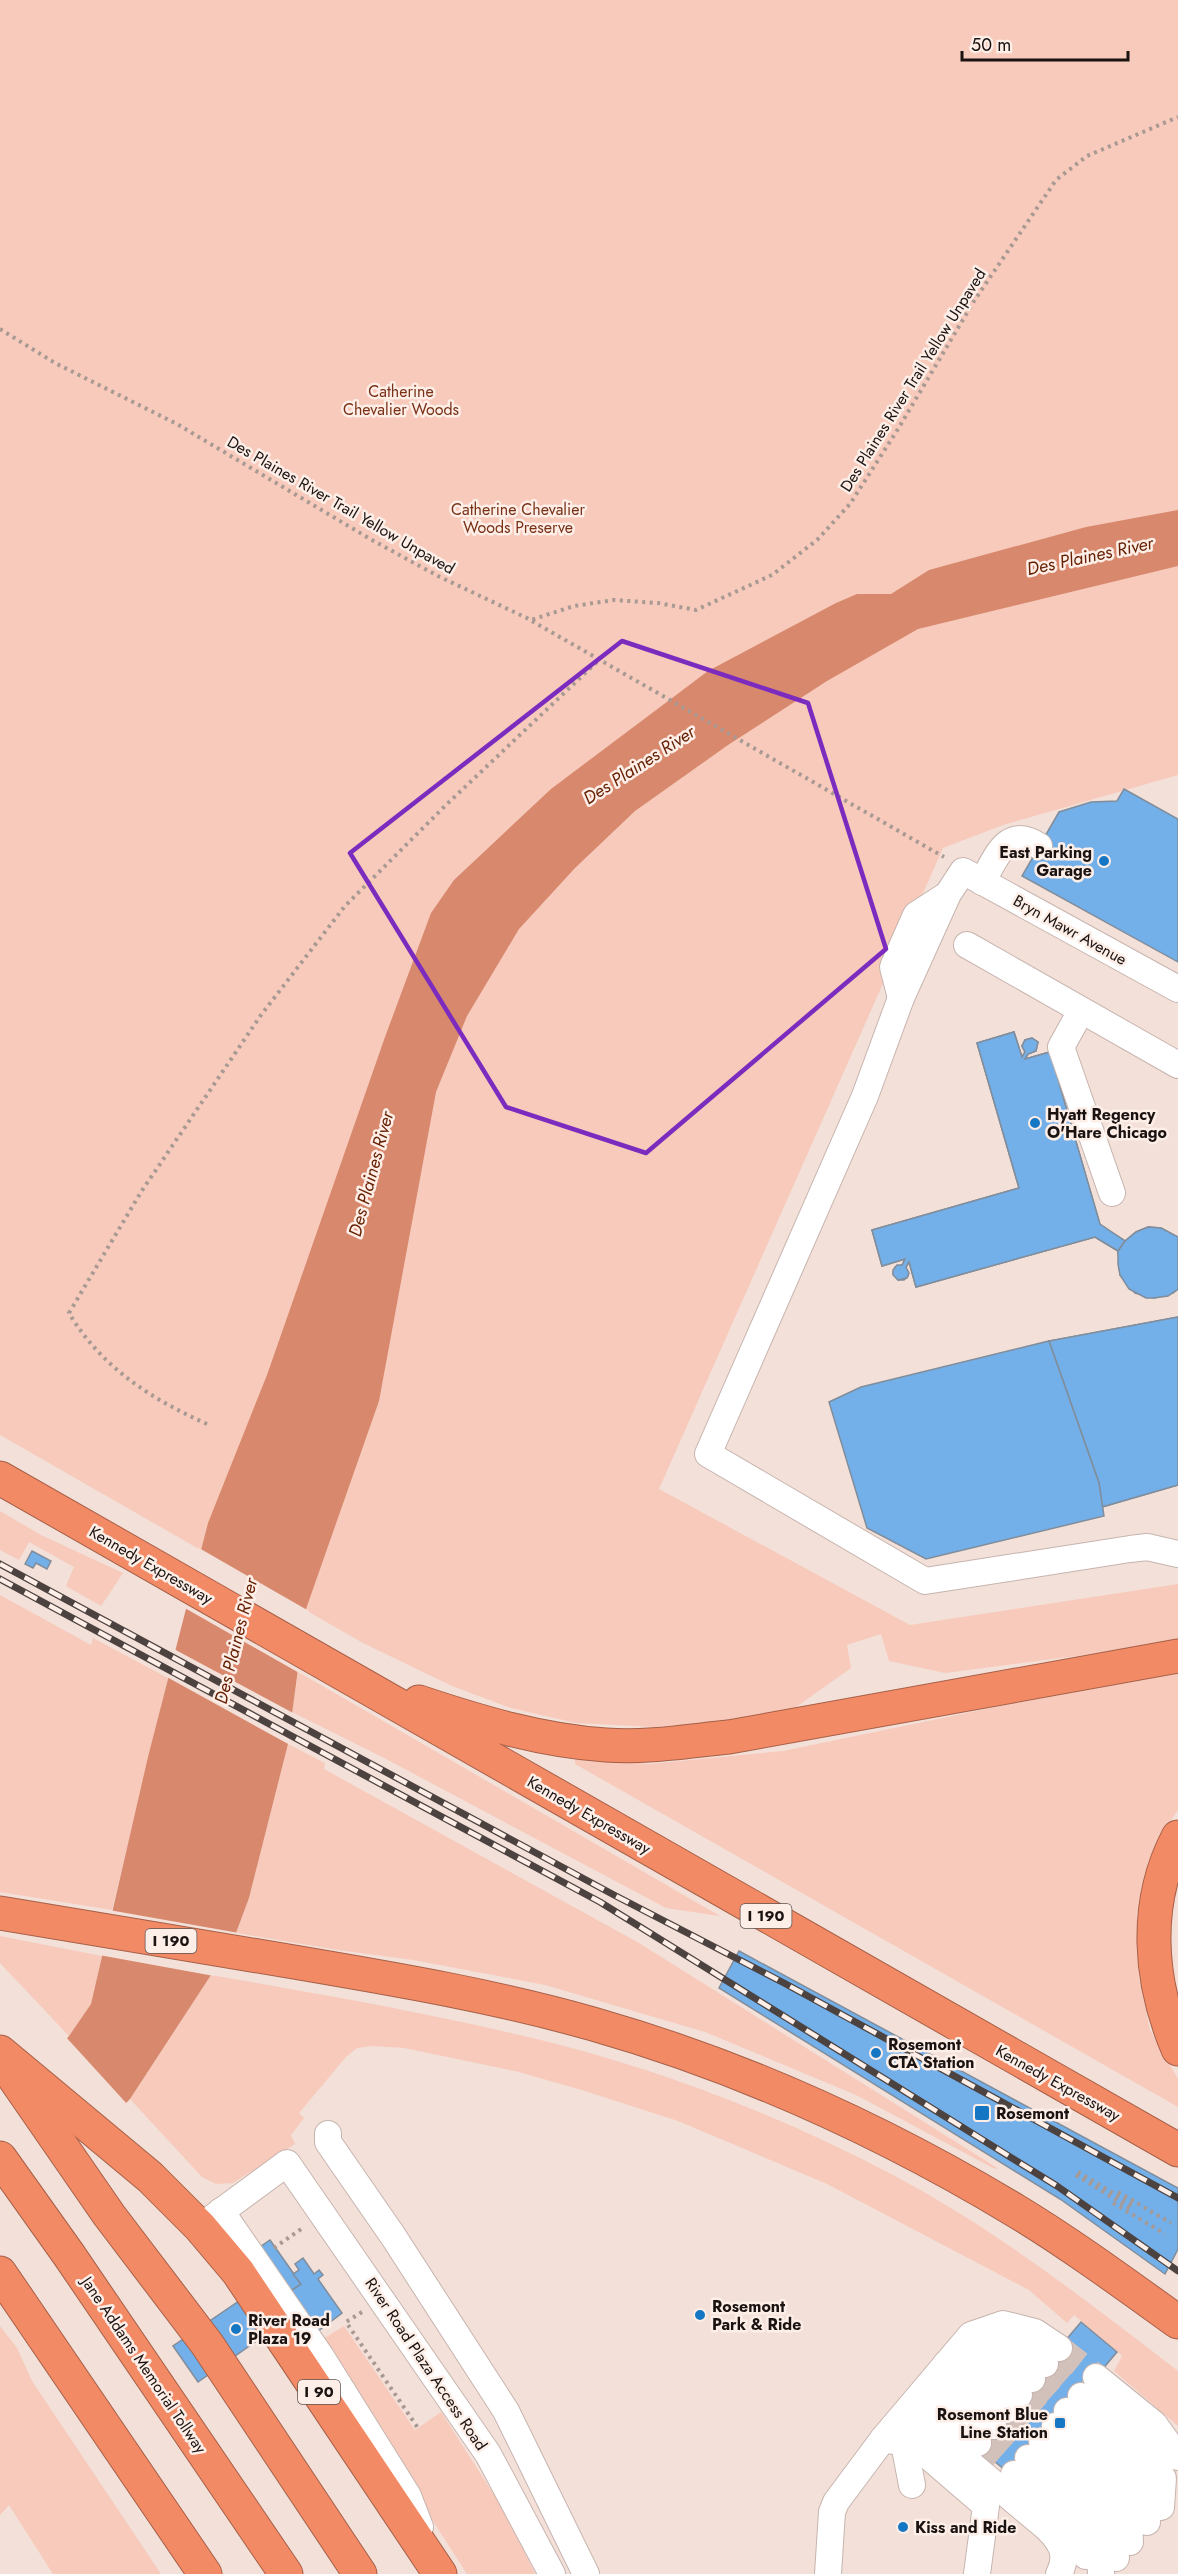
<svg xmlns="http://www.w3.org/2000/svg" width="1178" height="2574" font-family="Jost,sans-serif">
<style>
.green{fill:#f7cabb}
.water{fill:#d7886d}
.pier{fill:#f3e0d9}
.building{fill:#73afe9;stroke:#818d9a;stroke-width:1.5}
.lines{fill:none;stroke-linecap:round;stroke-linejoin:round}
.minor-tunnel{stroke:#d2c1bb;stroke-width:26;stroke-dasharray:26 13;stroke-linecap:butt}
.minor-casing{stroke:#c7b4ae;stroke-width:28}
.highway-casing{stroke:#a66048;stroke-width:35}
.path{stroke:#a89993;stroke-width:4;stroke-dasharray:3 4.5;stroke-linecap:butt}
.minor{stroke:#fff;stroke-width:26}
.highway{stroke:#f28a66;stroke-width:33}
.rail-casing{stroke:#4c423f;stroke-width:7}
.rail{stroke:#fdeee8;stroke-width:4.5;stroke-dasharray:14;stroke-linecap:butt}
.marked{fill:none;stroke:#7b2cbf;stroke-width:4.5;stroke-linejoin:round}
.poi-dot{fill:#1577c3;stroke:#fdeee8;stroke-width:2}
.labels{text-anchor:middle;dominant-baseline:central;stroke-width:5;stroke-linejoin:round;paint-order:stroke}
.shield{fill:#fdeee8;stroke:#5e5552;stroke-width:1.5}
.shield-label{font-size:15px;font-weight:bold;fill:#1a1311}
.street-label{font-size:16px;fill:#1a1311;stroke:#fdeee8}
.park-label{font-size:16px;fill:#793116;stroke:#fdeee8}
.poi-label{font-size:16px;font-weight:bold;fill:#1a1311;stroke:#fdeee8;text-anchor:start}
.water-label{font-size:18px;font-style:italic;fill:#651f01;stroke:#fdeee8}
</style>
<rect width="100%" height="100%" fill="#f3e0d9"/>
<g class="green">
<path d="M0 0H1178V775L1003 825 943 848 659 1489 910 1625 1178 1584V1640L1077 1656 945 1673 889 1661 881 1634 847 1645 851 1668 792 1710 762 1719 654 1727 576 1723 511 1708 452 1686 363 1643 0 1435Z"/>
<path d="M0 1511 41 1535 123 1573 101 1606 66 1586 74 1567 29 1542 19 1560 0 1550Z"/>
<path d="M0 1595 91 1645 93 1638 168 1678 112 1910 0 1892Z"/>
<path d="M298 1672 352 1703 720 1916 666 1908 386 1759 292 1712Z"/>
<path d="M1178 1673V1810L1156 1842 1137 1915 1139 1978 1150 2030 1178 2079V2107L575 1764V1758L650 1764 783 1751 1010 1704Z"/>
<path d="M288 1744 325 1763 324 1769 639 1943 999 2169 993 2168 856 2095 705 2032 545 1985 413 1960 338 1950 236 1933 249 1898Z"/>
<path d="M0 1936 102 1956 91 2004 69 2036 0 1963Z"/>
<path d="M211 1975C314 1993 418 2011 520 2035 649 2065 776 2113 893 2175 995 2229 1087 2301 1178 2371V2426L1114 2371 1122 2356 1074 2315 1067 2323 1029 2290 827 2184 678 2121 585 2091 519 2072 404 2048 372 2046 357 2048 346 2057 299 2113 304 2118 291 2135 295 2144 233 2183 216 2184 202 2177 130 2099Z"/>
<path d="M0 2326 17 2348 32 2381 161 2574H53L9 2505 0 2515Z"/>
<path d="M344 2326 415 2430 441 2412 505 2512 535 2574H467L318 2342Z"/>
</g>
<path class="water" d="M1178 510V566L918 629 827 681 728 745 635 811 575 868 519 929 467 1016 436 1092 379 1401 306 1609 288 1744 249 1898 236 1933 211 1975 130 2099 0 2231V2109L69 2036 91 2004 148 1757 208 1523 267 1375 385 1037 431 913 454 880 551 789 708 671 836 603 857 594H891L929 570 1086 527Z"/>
<g class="pier">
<path d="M199 1548 309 1611 301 1674 183 1607Z"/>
<path d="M172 1648 295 1714 290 1745 165 1676Z"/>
<path d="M109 1910 239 1933 214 1976 99 1955Z"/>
<path d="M65 2036 128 2105 0 2234V2104Z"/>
</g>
<g class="building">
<path d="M1124 789 1178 819V962L1022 876 1059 812 1091 802 1117 801Z"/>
<path d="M1014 1032 1022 1057 1025 1052 1022 1046 1025 1040 1032 1038 1038 1042 1036 1051 1028 1054 1025 1059 1050 1052 1100 1225 1125 1241 1136 1232 1148 1227 1161 1228 1178 1237V1289L1173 1293 1154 1298 1135 1293 1120 1275 1118 1251 1095 1237 916 1287 909 1262 906 1267 908 1276 904 1280H898L893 1273 895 1267 902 1265 905 1259 882 1266 872 1230 1019 1188 977 1043Z"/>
<path d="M1014 1032 1022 1057 1025 1052 1022 1046 1025 1040 1032 1038 1038 1042 1036 1051 1028 1054 1025 1059 1050 1052 1100 1224 1125 1241 1118 1251 1095 1237 916 1287 909 1262 906 1267 909 1273 907 1278 898 1280 893 1275V1270L897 1265H902L905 1259 882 1266 872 1230 1019 1188 977 1043Z"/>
<path d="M1148 1227 1161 1228 1178 1237V1289L1168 1296 1154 1298H1146L1129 1289 1120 1275 1118 1264V1251L1125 1241 1136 1232Z"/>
<path d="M1178 1317V1485L1102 1507 1099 1483 1049 1341Z"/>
<path d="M1178 1317V1485L1102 1507 1099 1483 1049 1341Z"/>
<path d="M1049 1341 1099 1483 1104 1516 926 1559 867 1528 829 1402 861 1387Z"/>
<path d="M32 1551 51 1561 47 1569 36 1563 33 1568 25 1564Z"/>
<path d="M739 1951 1178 2188V2249L1165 2274 1060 2199 719 1988Z"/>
<path d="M270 2240 301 2284 288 2293 257 2249Z"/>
<path d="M303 2258 314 2274 319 2270 323 2275 318 2279 342 2313 317 2332 288 2293 301 2284 293 2274 299 2270 295 2264Z"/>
<path d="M274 2277 298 2312 198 2382 173 2346Z"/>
<path d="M1081 2322 1117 2352 1012 2476 976 2446Z"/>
</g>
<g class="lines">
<g class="minor-tunnel">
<path d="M1059 2348 1096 2377"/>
<path d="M1045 2364 1081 2396"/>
<path d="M1032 2379 1067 2411"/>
<path d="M1019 2395 1055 2426"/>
<path d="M1006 2410 1042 2441"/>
<path d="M993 2426 1028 2458"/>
<path d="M978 2443 1014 2474"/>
</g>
<defs>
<g id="minor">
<path d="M982 882C997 857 1006 825 1039 846"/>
<path d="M967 945 1178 1065"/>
<path d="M1178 989 963 871 948 894 901 998 865 1096 708 1454 925 1581 1130 1549 1147 1547 1178 1554"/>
<path d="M901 998 893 967 916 915 947 895"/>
<path d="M1081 1011 1061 1047 1112 1193"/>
<path d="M328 2134V2142L393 2236 506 2411 586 2574"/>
<path d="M221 2211 320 2355 408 2496 420 2527"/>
<path d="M200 2227 287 2163 488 2454 552 2574"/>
<path d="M992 2336 1021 2345 1045 2364"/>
<path d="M977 2350C1000 2351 1016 2365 1032 2379"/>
<path d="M946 2364C980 2367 993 2374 1019 2395"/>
<path d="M1096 2377 1154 2424 1178 2457"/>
<path d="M932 2382C970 2382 977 2386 1006 2410"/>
<path d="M923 2396H948L969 2406 993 2426"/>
<path d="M1081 2396 1136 2442 1163 2478 1161 2507"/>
<path d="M908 2410C943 2415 952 2420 978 2443"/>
<path d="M1067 2411 1121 2457 1145 2489 1147 2522"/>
<path d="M895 2425 921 2428 937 2436 1047 2528C1061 2542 1069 2555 1059 2574"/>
<path d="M1055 2426 1110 2474 1127 2497 1130 2542"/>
<path d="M883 2439 904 2443 921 2450 986 2506 977 2574"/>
<path d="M1042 2441 1095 2487 1114 2521 1116 2558"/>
<path d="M904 2443 912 2485"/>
<path d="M1028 2458 1084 2506 1099 2536 1101 2574"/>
<path d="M1014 2474C1038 2494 1085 2522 1086 2556"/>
<path d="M828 2574 832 2512 836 2502 883 2439 971 2335 1003 2324 1035 2332 1059 2348"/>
</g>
<g id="highway">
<path d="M0 1478 1178 2150"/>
<path d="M419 1702C479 1722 542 1741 606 1745 647 1748 688 1741 729 1737L1178 1656"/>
<path d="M1178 1837C1143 1904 1149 1981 1178 2049"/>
<path d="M0 1913C98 1929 196 1946 294 1962 394 1979 495 1996 593 2024 740 2066 885 2132 1016 2211 1072 2245 1125 2284 1178 2322"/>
<path d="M0 2052 150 2177 200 2227 238 2272 440 2574"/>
<path d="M15 2079 109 2215 207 2344 360 2574"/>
<path d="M0 2158 69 2255 286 2574"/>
<path d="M0 2273 205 2574"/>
</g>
</defs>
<use href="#minor" class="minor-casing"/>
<use href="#highway" class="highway-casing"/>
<g class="path">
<path d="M0 329 55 363 177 424 372 540 438 576 531 620 574 606 614 600 658 603 696 610 772 575 817 540 850 504 898 429 974 301 1056 180 1087 156 1178 117"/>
<path d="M532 621 944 857"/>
<path d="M207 1424C151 1399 101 1367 69 1313L141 1192 261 1015 345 906 446 805 600 659"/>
<path d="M1078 2172 1134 2206"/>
<path d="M1076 2175 1131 2209"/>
<path d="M1118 2192 1171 2223"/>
<path d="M1113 2203 1165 2234"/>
<path d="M274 2248 304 2227"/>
<path d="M362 2312 346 2322 418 2428"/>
</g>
<use href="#minor" class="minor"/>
<use href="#highway" class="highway"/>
<defs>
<g id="rail">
<path d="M0 1564 614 1895 784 1983 1178 2198"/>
<path d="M0 1579 600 1902 1057 2186 1178 2271"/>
</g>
</defs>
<use href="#rail" class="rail-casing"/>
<use href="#rail" class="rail"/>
</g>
<path class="marked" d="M622 641 808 703 886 949 646 1153 506 1107 350 853Z"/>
<g class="poi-dot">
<circle cx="1104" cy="861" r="6"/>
<circle cx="1035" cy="1123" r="6"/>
<circle cx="876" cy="2053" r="6"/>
<rect x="974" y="2105" width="16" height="16" rx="3"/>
<circle cx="700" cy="2315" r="6"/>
<circle cx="236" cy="2329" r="6"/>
<rect x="1054" y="2417" width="12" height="12" rx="3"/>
<circle cx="903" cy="2527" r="6"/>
</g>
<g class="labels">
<g class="shield">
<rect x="740.5" y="1904" width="51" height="24" rx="4.5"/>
<rect x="145.5" y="1929" width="51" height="24" rx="4.5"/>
<rect x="298" y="2380" width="42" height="24" rx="4.5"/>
</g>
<g class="shield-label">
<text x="766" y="1916">I 190</text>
<text x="171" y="1941">I 190</text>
<text x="319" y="2392">I 90</text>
</g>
<g class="street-label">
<text transform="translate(913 380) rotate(-58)">Des Plaines River Trail Yellow Unpaved</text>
<text transform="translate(341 505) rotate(30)">Des Plaines River Trail Yellow Unpaved</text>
<text transform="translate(1070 930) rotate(29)">Bryn Mawr Avenue</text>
<text transform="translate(151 1565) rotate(30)">Kennedy Expressway</text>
<text transform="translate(589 1815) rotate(30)">Kennedy Expressway</text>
<text transform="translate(1058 2083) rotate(29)">Kennedy Expressway</text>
<text transform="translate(426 2364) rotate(56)">River Road Plaza Access Road</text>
<text transform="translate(144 2365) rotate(56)">Jane Addams Memorial Tollway</text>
</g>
<g class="park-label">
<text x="401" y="391">Catherine<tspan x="401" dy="18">Chevalier Woods</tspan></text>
<text x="518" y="509">Catherine Chevalier<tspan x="518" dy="18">Woods Preserve</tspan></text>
</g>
<g class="poi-label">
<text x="1092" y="852" text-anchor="end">East Parking<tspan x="1092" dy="18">Garage</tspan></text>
<text x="1047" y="1114">Hyatt Regency<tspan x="1047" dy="18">O'Hare Chicago</tspan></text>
<text x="888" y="2044">Rosemont<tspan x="888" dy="18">CTA Station</tspan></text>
<text x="996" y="2113">Rosemont</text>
<text x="712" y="2306">Rosemont<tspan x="712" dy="18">Park &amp; Ride</tspan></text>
<text x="248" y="2320">River Road<tspan x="248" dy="18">Plaza 19</tspan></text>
<text x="1048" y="2414" text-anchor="end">Rosemont Blue<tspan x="1048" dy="18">Line Station</tspan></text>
<text x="915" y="2527">Kiss and Ride</text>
</g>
<g class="water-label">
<text transform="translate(1090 556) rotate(-12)">Des Plaines River</text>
<text transform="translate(639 765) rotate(-33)">Des Plaines River</text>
<text transform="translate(371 1174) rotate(-75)">Des Plaines River</text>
<text transform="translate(236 1641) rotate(-76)">Des Plaines River</text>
</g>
</g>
<path d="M962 51v9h166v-9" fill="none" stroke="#1a1311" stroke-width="3"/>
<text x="971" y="51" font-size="18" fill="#1a1311" stroke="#fdeee8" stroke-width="4.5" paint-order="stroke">50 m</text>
</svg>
